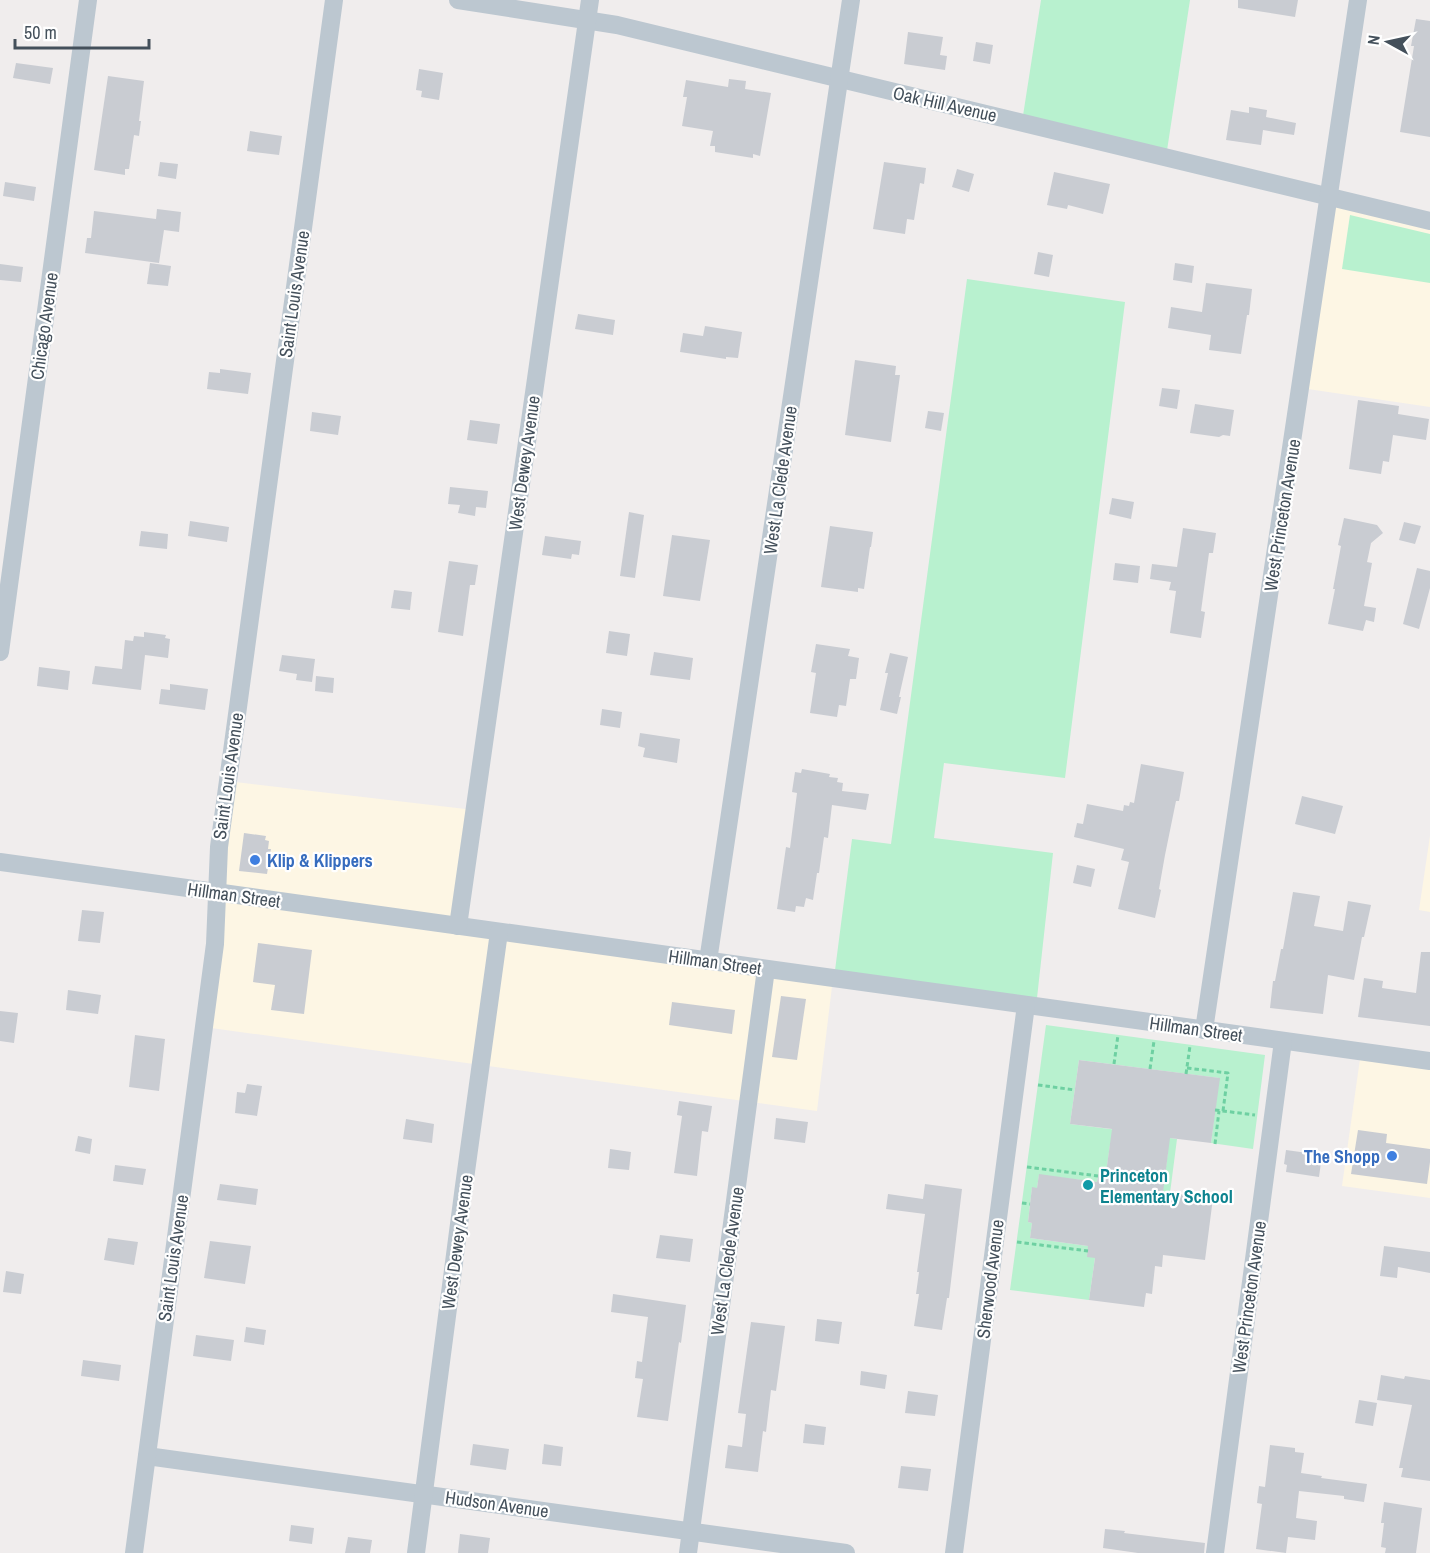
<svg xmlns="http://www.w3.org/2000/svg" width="1430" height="1553" font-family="'Archivo Narrow',sans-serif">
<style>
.commercial{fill:#fdf6e4}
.green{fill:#b8f1cf}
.building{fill:#c9ccd2}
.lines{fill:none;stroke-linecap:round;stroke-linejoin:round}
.path{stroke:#6ed0a2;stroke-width:3;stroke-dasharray:4.5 3;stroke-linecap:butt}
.minor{stroke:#bcc7d0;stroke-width:18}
.shop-dot{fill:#3f7fe0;stroke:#fff;stroke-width:2}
.culture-dot{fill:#0f9aa8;stroke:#fff;stroke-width:2}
.labels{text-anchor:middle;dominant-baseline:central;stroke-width:4.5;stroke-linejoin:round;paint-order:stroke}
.street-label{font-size:18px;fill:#44505b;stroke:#fff}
.shop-label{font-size:18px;font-weight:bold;fill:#366cbe;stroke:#fff;text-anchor:start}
.culture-label{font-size:18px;font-weight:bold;fill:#0d838f;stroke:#fff;text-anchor:start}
</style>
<rect width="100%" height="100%" fill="#f0eded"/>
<g class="commercial">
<path d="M1329 196 1430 221V407L1301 388Z"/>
<path d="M227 781 474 810 458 926 833 978 817 1111 204 1027Z"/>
<path d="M1430 836V912L1419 910Z"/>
<path d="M1361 1052 1430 1061V1198L1342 1186Z"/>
</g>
<g class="green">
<path d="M1041 0H1190L1166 157 1022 122Z"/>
<path d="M1350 215 1430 234V283L1342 269Z"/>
<path d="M967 279 1125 302 1065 778 944 763 934 838 1053 853 1036 1007 834 978 852 839 891 844Z"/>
<path d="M1046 1025 1265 1055 1253 1149 1211 1143 1219 1078 1079 1060 1070 1124 1118 1130 1116 1146 1110 1145 1106 1173 1099 1172 1097 1182 1039 1175 1037 1188H1032L1028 1222 1032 1223 1030 1238 1088 1246 1095 1258 1089 1300 1010 1290Z"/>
<path d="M1163 1137 1177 1139 1170 1193 1138 1188 1139 1179 1164 1182 1168 1151Z"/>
</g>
<g class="building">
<path d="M1238 0H1298L1295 17 1238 8Z"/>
<path d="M1416 19 1430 21V137L1400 132 1414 46H1411Z"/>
<path d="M908 32 943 37 940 55 947 56 945 70 904 64Z"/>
<path d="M976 42 993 45 990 64 973 61Z"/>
<path d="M16 63 53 68 50 84 13 78Z"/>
<path d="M419 69 443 73 439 100 421 97 422 91 416 90Z"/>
<path d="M108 76 144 81 139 121H141L139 136 134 135 129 169H125V175L94 170Z"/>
<path d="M729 79 746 81 745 89 771 93 760 156 753 154V158L715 152V146H710L713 131 682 126 687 97H683L686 80 728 87Z"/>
<path d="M1249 107 1267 110 1266 117 1296 123 1294 135 1263 130 1261 145 1226 140 1231 110 1249 113Z"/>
<path d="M250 131 282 136 279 155 247 151Z"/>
<path d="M160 162 178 164 176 179 158 176Z"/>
<path d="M884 162 926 168 924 184 920 183 914 220 907 219 905 234 873 229Z"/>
<path d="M957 169 974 174 969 192 952 187Z"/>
<path d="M1054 172 1110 184 1103 214 1068 205 1067 209 1047 205Z"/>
<path d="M5 182 36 187 34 201 3 196Z"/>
<path d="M157 209 181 212 179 232 164 230 159 263 85 253 87 238H91L94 211 156 219Z"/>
<path d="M1038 252 1053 255 1049 277 1034 274Z"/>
<path d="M150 263 171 266 168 286 147 284Z"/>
<path d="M1175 263 1194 266 1192 283 1173 280Z"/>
<path d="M0 264 23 267 21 282 0 280Z"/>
<path d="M1206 283 1252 289 1249 315H1247L1241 354 1209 350 1211 335 1168 328 1171 307 1202 312Z"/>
<path d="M578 314 615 320 613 335 575 329Z"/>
<path d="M705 326 742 332 738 358 726 357V359L680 352 683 333 703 336Z"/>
<path d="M855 360 896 366 895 375H900L891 442 845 435Z"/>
<path d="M220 369 251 373 248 394 207 389 209 372 220 373Z"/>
<path d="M1162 388 1180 390 1177 409 1159 406Z"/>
<path d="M1358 400 1399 406 1398 414 1429 419 1426 440 1393 435 1389 462 1383 461 1381 474 1349 469Z"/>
<path d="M1195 404 1234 410 1230 436 1223 435 1219 437 1190 433Z"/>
<path d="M928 411 944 413 941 431 925 428Z"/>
<path d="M312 412 341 416 338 435 310 431Z"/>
<path d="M470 420 500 424 497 444 467 440Z"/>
<path d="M450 487 488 491 486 508 476 507 475 516 458 513 460 505 448 504Z"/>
<path d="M1112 498 1134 502 1131 519 1109 514Z"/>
<path d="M629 512 644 515 635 578 620 576Z"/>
<path d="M1344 518 1377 525 1383 533 1371 543 1367 562 1372 563 1364 606 1376 608 1374 622 1366 620 1363 631 1328 624 1335 589H1333L1341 546 1338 545Z"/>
<path d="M190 521 229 527 227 542 188 536Z"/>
<path d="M1404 522 1421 526 1415 544 1399 540Z"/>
<path d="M830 526 873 532 871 547H870L864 589 858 588V592L821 587Z"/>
<path d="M1183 528 1216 533 1213 553H1209L1201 611 1205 612 1201 638 1170 633 1176 591 1169 590 1171 582 1150 579 1152 564 1177 567Z"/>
<path d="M141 531 168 534 167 549 139 546Z"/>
<path d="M672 535 710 540 700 601 663 596Z"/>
<path d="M545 536 581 541 579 555 572 554 571 559 542 555Z"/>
<path d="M449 561 478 565 475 585H470L463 636 438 632Z"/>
<path d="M1115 563 1140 566 1138 583 1113 580Z"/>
<path d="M1417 568 1430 571V588L1419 629 1403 624Z"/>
<path d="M394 590 412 592 410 610 391 608Z"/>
<path d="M609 631 630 634 627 656 606 653Z"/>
<path d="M144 632 166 635 165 638 170 639 168 658 145 655 141 690 92 684 95 666 122 669 125 640 133 641 134 636 144 637Z"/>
<path d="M816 644 850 649 848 656 859 658 856 679H850L846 706 839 705 837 717 810 713 816 673 811 672Z"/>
<path d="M654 652 693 658 690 680 650 675Z"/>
<path d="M890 653 908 657 899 697H901L897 714 880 710 888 673H885Z"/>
<path d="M282 655 315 659 312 682 296 680 297 674 279 671Z"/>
<path d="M39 667 70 671 68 690 37 686Z"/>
<path d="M316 676 334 678 333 693 315 691Z"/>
<path d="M170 684 208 689 205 710 159 704 161 689 170 690Z"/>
<path d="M602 709 622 712 620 728 600 725Z"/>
<path d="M640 733 680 739 677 763 643 757 645 748 638 746Z"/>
<path d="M1141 764 1184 772 1179 801H1176L1165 855 1159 889 1161 890 1155 918 1118 909 1129 862 1121 860 1124 849 1074 837 1077 823 1083 824 1087 804 1123 811 1124 805 1129 806 1130 802 1134 803Z"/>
<path d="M802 769 830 774 829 777 838 778 837 782 843 783 842 791 869 794 866 810 832 805 828 838 824 837 819 873H817L813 900 806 898 804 907 796 906 795 912 777 909 786 847 790 848 797 793 792 792 795 772 801 773Z"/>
<path d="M1302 796 1343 806 1335 834 1295 824Z"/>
<path d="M244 833 266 836 265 840 269 841 268 849H271L267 874 239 871Z"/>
<path d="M1077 865 1095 869 1091 887 1073 883Z"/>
<path d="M1293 892 1320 896 1314 926 1343 931 1348 901 1371 905 1364 937H1362L1354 980 1328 975 1323 1014 1270 1008 1273 981H1275L1281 949H1283Z"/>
<path d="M82 910 104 912 100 943 78 941Z"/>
<path d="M258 943 312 950 304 1014 271 1010 275 985 253 982Z"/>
<path d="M1421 952H1430V1026L1358 1017 1364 978 1383 981 1382 988 1416 993Z"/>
<path d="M68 990 101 995 98 1014 66 1010Z"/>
<path d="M781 996 806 999 797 1060 772 1057Z"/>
<path d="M672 1002 735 1010 732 1034 669 1025Z"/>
<path d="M0 1011 18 1013 14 1043 0 1041Z"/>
<path d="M135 1035 165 1039 159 1091 129 1087Z"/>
<path d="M1079 1060 1220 1078 1211 1143 1170 1138 1163 1192 1213 1198 1205 1260 1163 1255 1162 1267 1155 1266 1152 1294 1146 1293 1144 1307 1089 1300 1095 1258 1087 1257 1088 1246 1030 1238 1032 1223 1028 1222 1032 1187 1037 1188 1039 1174 1097 1182 1099 1172 1106 1173 1112 1129 1070 1124Z"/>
<path d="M247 1084 262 1086 257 1116 235 1113 237 1092 245 1093Z"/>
<path d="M679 1101 712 1106 708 1132 702 1131 697 1176 674 1173 682 1116 677 1115Z"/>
<path d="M776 1118 808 1122 805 1143 774 1139Z"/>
<path d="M406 1119 434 1124 432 1143 403 1139Z"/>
<path d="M1358 1130 1387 1134 1386 1143 1430 1149V1162L1427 1184 1351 1174Z"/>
<path d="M78 1136 92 1139 90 1154 75 1151Z"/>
<path d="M610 1149 631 1152 629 1170 608 1168Z"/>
<path d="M1286 1150 1322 1155 1319 1177 1286 1172 1287 1165 1284 1164Z"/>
<path d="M115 1165 146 1169 143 1185 113 1181Z"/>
<path d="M220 1184 258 1189 256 1205 217 1200Z"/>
<path d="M925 1184 962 1189 949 1298H947L942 1330 914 1326 919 1294H916L919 1272H917L925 1214 886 1209 888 1194 923 1199Z"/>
<path d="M660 1235 693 1239 690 1262 656 1258Z"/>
<path d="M108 1238 138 1242 134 1265 104 1260Z"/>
<path d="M210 1241 251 1246 245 1284 204 1278Z"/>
<path d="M1384 1246 1430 1252V1273L1398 1267 1397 1278 1380 1276Z"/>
<path d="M6 1271 24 1274 21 1294 3 1292Z"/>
<path d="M613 1294 686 1305 681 1343 679 1342 668 1421 637 1417 643 1379 635 1378 637 1361 642 1362 648 1317 611 1312Z"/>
<path d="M817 1319 842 1322 839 1344 815 1341Z"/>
<path d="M751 1322 785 1326 776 1391 771 1390 766 1432 763 1431 758 1472 725 1468 728 1445 742 1447 746 1414 738 1413Z"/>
<path d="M246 1327 266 1330 264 1345 244 1342Z"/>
<path d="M196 1335 234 1340 231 1361 193 1356Z"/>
<path d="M83 1360 121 1365 119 1381 81 1376Z"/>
<path d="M861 1371 887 1375 885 1389 860 1385Z"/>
<path d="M1381 1375 1404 1379 1405 1376 1430 1380V1481L1401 1477 1403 1468H1399L1412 1405 1377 1400Z"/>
<path d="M908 1391 938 1395 935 1416 905 1413Z"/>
<path d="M1359 1400 1377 1403 1373 1426 1355 1423Z"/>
<path d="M805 1424 826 1427 824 1445 803 1443Z"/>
<path d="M473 1444 509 1449 506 1470 470 1465Z"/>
<path d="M544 1444 563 1447 561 1466 542 1464Z"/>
<path d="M1270 1445 1295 1448V1452L1304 1453 1301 1473 1322 1476 1321 1478 1367 1484 1364 1502 1344 1499V1496L1299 1491 1296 1518 1317 1521 1315 1540 1288 1537 1286 1553 1256 1549 1262 1504 1257 1503 1259 1486 1265 1487Z"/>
<path d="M901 1466 931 1469 928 1491 898 1488Z"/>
<path d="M1384 1502 1422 1508 1416 1553H1385L1386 1548 1381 1547 1384 1523H1381Z"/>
<path d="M291 1525 314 1528 312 1544 289 1541Z"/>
<path d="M1105 1529 1125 1531 1124 1533 1205 1543 1204 1553H1138L1103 1548Z"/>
<path d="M460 1534 490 1538 488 1553H458Z"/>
<path d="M348 1537 372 1540 370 1553H345Z"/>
</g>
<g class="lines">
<g class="path">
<path d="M1114 1064 1118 1035"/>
<path d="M1187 1068 1228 1073 1223 1111"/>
<path d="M1150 1069 1154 1041"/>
<path d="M1186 1074 1190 1046"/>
<path d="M1038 1085 1075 1090"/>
<path d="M1215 1110 1255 1115"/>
<path d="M1215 1144 1219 1111"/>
<path d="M1027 1167 1098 1176"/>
<path d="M1022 1203 1030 1204"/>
<path d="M1017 1242 1088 1251"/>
</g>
<g class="minor">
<path d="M458 0 617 25 1430 221"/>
<path d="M0 652 88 0"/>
<path d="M0 862 1430 1061"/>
<path d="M458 926 590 0"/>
<path d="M708 961 851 0"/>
<path d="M1204 1030 1358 0"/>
<path d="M147 1456 846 1553"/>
<path d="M134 1553 215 944 219 847 334 0"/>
<path d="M416 1553 464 1186 499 932"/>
<path d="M688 1553 766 969"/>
<path d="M954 1553 1026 1005"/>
<path d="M1215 1553 1283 1041"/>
</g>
</g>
<g class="shop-dot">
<circle cx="255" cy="860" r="6"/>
<circle cx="1392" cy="1156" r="6"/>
</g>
<circle class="culture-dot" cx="1088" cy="1185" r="6"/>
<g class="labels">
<g class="street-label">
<text transform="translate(945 104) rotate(13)">Oak Hill Avenue</text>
<text transform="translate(294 294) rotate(-82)">Saint Louis Avenue</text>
<text transform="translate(44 326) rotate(-82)">Chicago Avenue</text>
<text transform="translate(524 463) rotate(-82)">West Dewey Avenue</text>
<text transform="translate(780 480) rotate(-82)">West La Clede Avenue</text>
<text transform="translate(1282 515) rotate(-81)">West Princeton Avenue</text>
<text transform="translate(228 776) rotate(-82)">Saint Louis Avenue</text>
<text transform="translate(234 895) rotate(8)">Hillman Street</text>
<text transform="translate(715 962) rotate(8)">Hillman Street</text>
<text transform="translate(1196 1029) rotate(8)">Hillman Street</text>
<text transform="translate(457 1242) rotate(-82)">West Dewey Avenue</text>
<text transform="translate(173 1258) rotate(-82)">Saint Louis Avenue</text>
<text transform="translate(727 1261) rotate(-82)">West La Clede Avenue</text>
<text transform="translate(990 1279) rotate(-83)">Sherwood Avenue</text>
<text transform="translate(1249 1297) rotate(-82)">West Princeton Avenue</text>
<text transform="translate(497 1504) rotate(8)">Hudson Avenue</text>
</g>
<g class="shop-label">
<text x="267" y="860">Klip &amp; Klippers</text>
<text x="1380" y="1156" text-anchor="end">The Shopp</text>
</g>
<g class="culture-label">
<text x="1100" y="1175">Princeton<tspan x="1100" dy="21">Elementary School</tspan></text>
</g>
</g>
<g transform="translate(1388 42) rotate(278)" stroke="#ffffff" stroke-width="4.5" paint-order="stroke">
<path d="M0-4.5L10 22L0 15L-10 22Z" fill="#44505b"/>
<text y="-9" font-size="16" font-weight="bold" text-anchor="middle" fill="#44505b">N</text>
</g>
<path d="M15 39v9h134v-9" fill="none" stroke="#44505b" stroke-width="3"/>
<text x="24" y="39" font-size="18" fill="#44505b" stroke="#ffffff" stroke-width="4.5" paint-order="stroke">50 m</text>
</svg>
